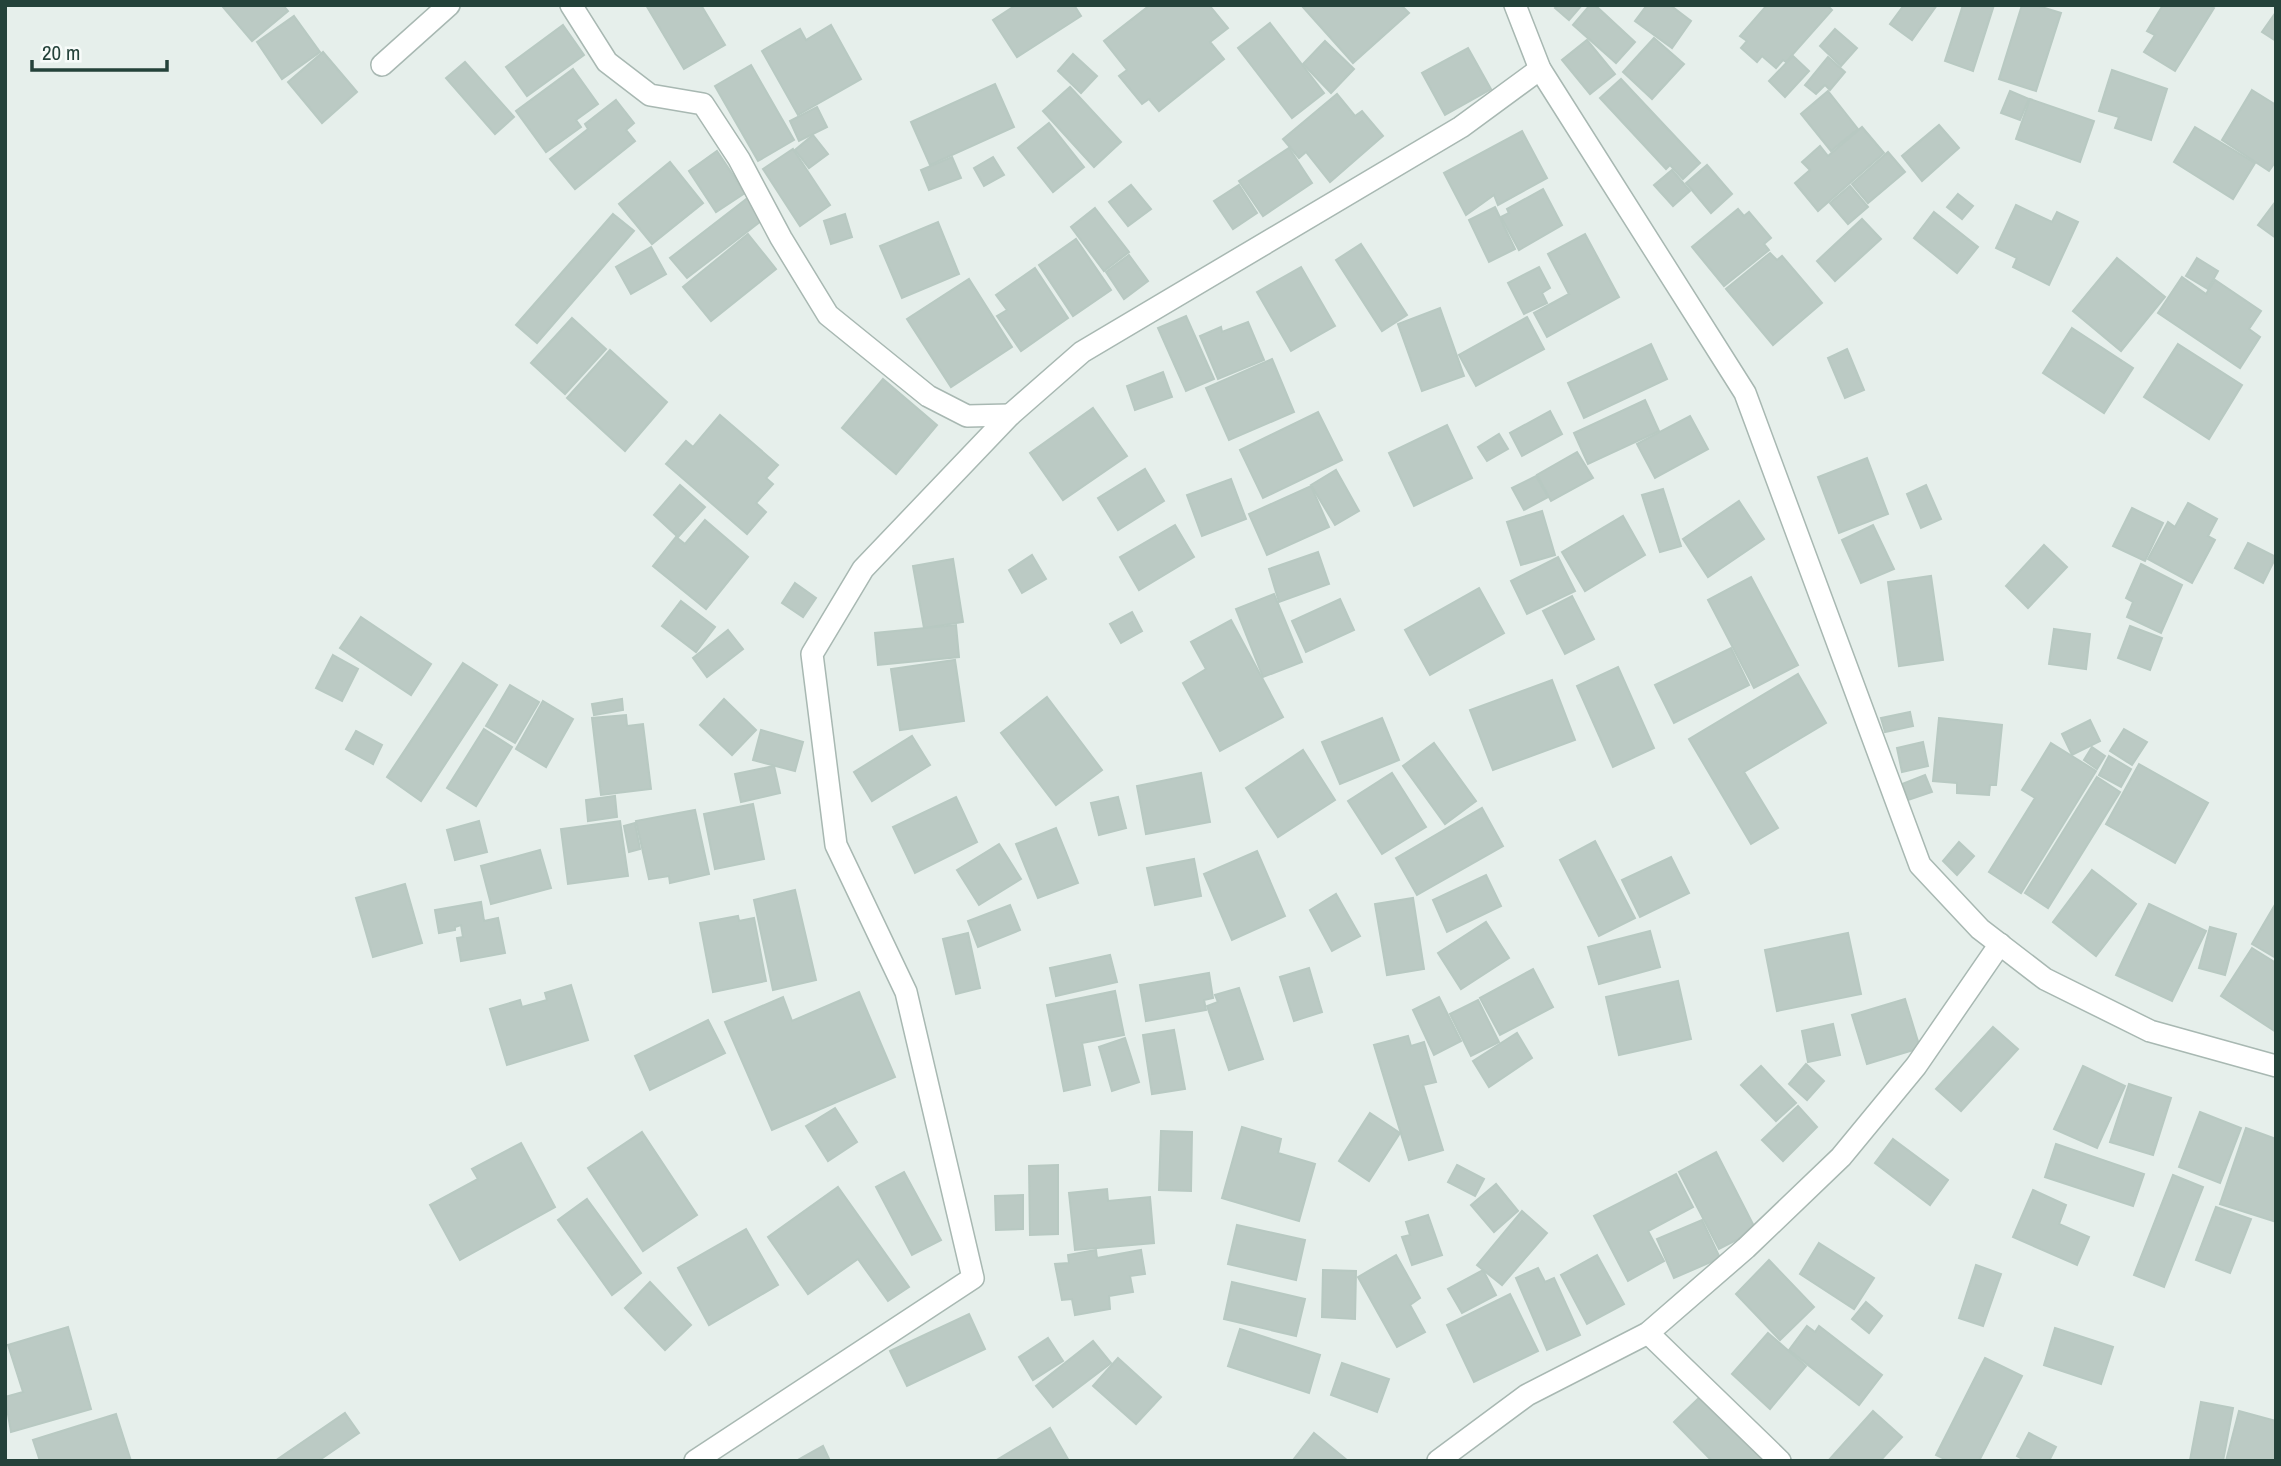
<svg xmlns="http://www.w3.org/2000/svg" width="2281" height="1466" font-family="'Archivo Narrow',sans-serif">
<style>
.building{fill:#bbcac4;stroke:#b8c9c2;stroke-width:2}
.lines{fill:none;stroke-linecap:round;stroke-linejoin:round}
.street-casing{stroke:#a8b8b2;stroke-width:24}
.street{stroke:#fff;stroke-width:21}
</style>
<rect width="100%" height="100%" fill="#e6efeb"/>
<g class="building">
<path d="M225 5H283L288 11 252 41 223 7Z"/>
<path d="M646 5H701L725 45 684 69Z"/>
<path d="M1016 5H1074L1081 16 1017 57 993 20Z"/>
<path d="M1150 5H1209L1228 28 1210 42 1224 59 1159 111 1149 99 1142 104 1119 76 1127 70 1104 41Z"/>
<path d="M1301 5H1401L1409 13 1353 63Z"/>
<path d="M1558 5H1582L1569 20 1555 8Z"/>
<path d="M1590 5H1595L1635 42 1616 63 1573 25Z"/>
<path d="M1647 5H1670L1691 21 1672 48 1635 21Z"/>
<path d="M1767 5H1827L1832 10 1786 62 1783 60 1776 68 1762 56 1757 62 1741 48 1747 41 1740 36Z"/>
<path d="M1904 5H1937L1912 40 1890 24Z"/>
<path d="M1963 5H1994L1973 71 1945 61Z"/>
<path d="M2022 5H2035L2061 13 2036 91 1999 79Z"/>
<path d="M2163 5H2209L2214 8 2175 71 2144 52 2155 35 2147 31Z"/>
<path d="M2276 12V41L2262 32Z"/>
<path d="M294 16 320 52 282 79 257 42Z"/>
<path d="M1270 23 1324 93 1292 118 1238 48Z"/>
<path d="M563 25 584 55 527 96 506 67Z"/>
<path d="M831 25 861 79 798 115 762 51 800 29 806 40Z"/>
<path d="M1835 29 1857 48 1841 66 1820 46Z"/>
<path d="M1654 38 1684 64 1652 99 1623 72Z"/>
<path d="M1587 40 1615 74 1590 94 1562 60Z"/>
<path d="M1325 41 1354 69 1331 93 1303 64Z"/>
<path d="M1468 48 1491 89 1445 115 1422 73Z"/>
<path d="M323 52 357 92 322 123 288 82Z"/>
<path d="M1073 54 1097 76 1081 93 1058 71Z"/>
<path d="M1793 56 1809 71 1785 97 1769 81Z"/>
<path d="M1828 57 1845 72 1830 90 1825 85 1816 94 1805 85Z"/>
<path d="M465 62 514 117 495 134 446 78Z"/>
<path d="M751 65 794 140 758 161 715 86Z"/>
<path d="M573 69 598 104 576 120 581 127 546 152 516 111Z"/>
<path d="M2112 70 2167 89 2151 140 2115 128 2119 117 2099 111Z"/>
<path d="M1621 79 1700 163 1683 179 1670 165 1666 169 1600 98Z"/>
<path d="M995 84 1014 127 930 165 911 122Z"/>
<path d="M1070 87 1121 142 1094 167 1043 111Z"/>
<path d="M2252 90 2276 105V161L2269 171 2222 140Z"/>
<path d="M1828 91 1858 129 1831 151 1801 114Z"/>
<path d="M2010 91 2029 99 2020 120 2001 113Z"/>
<path d="M1337 94 1355 116 1362 111 1383 136 1330 182 1306 152 1299 158 1283 139Z"/>
<path d="M2030 99 2094 121 2080 162 2016 139Z"/>
<path d="M616 100 634 123 626 130 635 141 575 189 550 159 588 129 585 124Z"/>
<path d="M817 107 827 127 799 141 790 121Z"/>
<path d="M1049 123 1084 167 1053 192 1018 148Z"/>
<path d="M1939 125 1959 148 1922 181 1902 156Z"/>
<path d="M1862 127 1884 153 1818 211 1795 183 1810 170 1802 162 1820 146 1828 156Z"/>
<path d="M2195 127 2255 163 2233 199 2174 162Z"/>
<path d="M1522 131 1547 178 1498 205 1494 195 1466 215 1444 173Z"/>
<path d="M813 135 828 154 809 168 795 150Z"/>
<path d="M1289 148 1312 183 1263 216 1239 181Z"/>
<path d="M793 149 830 205 800 226 763 169Z"/>
<path d="M717 151 745 193 716 212 689 171Z"/>
<path d="M1888 152 1905 172 1868 203 1852 184Z"/>
<path d="M952 157 961 178 929 190 921 170Z"/>
<path d="M993 157 1004 175 984 186 974 168Z"/>
<path d="M670 162 703 203 652 244 619 204Z"/>
<path d="M1707 165 1732 194 1711 213 1686 183Z"/>
<path d="M1672 170 1690 191 1673 206 1654 185Z"/>
<path d="M1131 185 1151 209 1128 226 1109 202Z"/>
<path d="M1239 185 1257 213 1233 229 1214 201Z"/>
<path d="M1850 186 1868 207 1848 224 1830 203Z"/>
<path d="M1543 189 1562 225 1519 250 1501 217 1509 213 1507 209Z"/>
<path d="M1958 194 1973 206 1962 219 1947 207Z"/>
<path d="M749 197 765 218 687 278 670 258Z"/>
<path d="M2276 201V238L2258 225Z"/>
<path d="M2016 205 2052 222 2057 212 2078 222 2049 285 2013 267 2017 258 1996 248Z"/>
<path d="M1495 207 1515 249 1489 262 1469 220Z"/>
<path d="M1095 208 1129 252 1104 271 1071 227Z"/>
<path d="M1738 209 1744 216 1749 212 1771 238 1764 244 1769 250 1724 286 1692 247Z"/>
<path d="M1934 212 1978 247 1957 273 1914 238Z"/>
<path d="M613 214 634 231 537 343 516 325Z"/>
<path d="M845 214 852 237 831 244 824 221Z"/>
<path d="M1862 219 1881 239 1835 281 1817 261Z"/>
<path d="M938 222 959 274 902 298 880 246Z"/>
<path d="M748 234 776 269 711 321 683 287Z"/>
<path d="M1585 234 1619 297 1547 337 1534 313 1569 294 1548 254Z"/>
<path d="M1076 239 1111 290 1073 316 1039 265Z"/>
<path d="M1361 244 1407 315 1382 331 1336 260Z"/>
<path d="M651 247 666 274 631 294 616 267Z"/>
<path d="M1770 253 1777 260 1782 256 1822 303 1773 345 1726 289Z"/>
<path d="M1129 255 1148 281 1124 299 1106 272Z"/>
<path d="M2117 258 2165 297 2121 351 2073 311Z"/>
<path d="M2197 258 2218 271 2208 289 2186 276Z"/>
<path d="M1301 267 1335 326 1291 351 1257 292Z"/>
<path d="M1539 267 1550 288 1542 293 1547 303 1524 314 1508 283Z"/>
<path d="M1035 268 1068 318 1021 351 997 316 1007 310 996 295Z"/>
<path d="M2182 277 2206 294 2215 280 2261 311 2249 329 2260 337 2240 368 2158 313Z"/>
<path d="M969 279 1012 347 951 387 907 319Z"/>
<path d="M1440 308 1464 376 1422 391 1398 324Z"/>
<path d="M1186 316 1214 379 1186 391 1158 328Z"/>
<path d="M1527 317 1544 349 1476 386 1459 355Z"/>
<path d="M572 318 606 349 565 394 531 363Z"/>
<path d="M1248 322 1264 360 1218 379 1200 336 1221 327 1222 332Z"/>
<path d="M2072 328 2133 368 2104 413 2043 373Z"/>
<path d="M1651 344 1667 379 1584 418 1568 383Z"/>
<path d="M2178 344 2242 385 2209 439 2144 397Z"/>
<path d="M1847 349 1864 390 1845 398 1828 358Z"/>
<path d="M610 350 667 402 625 451 567 398Z"/>
<path d="M1272 359 1294 412 1229 440 1206 388Z"/>
<path d="M1163 372 1172 397 1135 410 1127 386Z"/>
<path d="M883 379 937 425 896 474 842 428Z"/>
<path d="M1645 400 1659 431 1588 464 1574 433Z"/>
<path d="M1093 408 1127 456 1063 500 1030 453Z"/>
<path d="M1550 411 1562 434 1522 456 1510 433Z"/>
<path d="M1318 412 1342 460 1263 498 1240 450Z"/>
<path d="M720 415 778 465 766 478 773 484 756 503 766 512 747 534 666 464 686 441 693 447Z"/>
<path d="M1690 416 1708 449 1655 478 1637 444Z"/>
<path d="M1447 425 1472 478 1414 506 1389 453Z"/>
<path d="M1499 434 1508 449 1487 461 1478 447Z"/>
<path d="M1577 452 1593 478 1551 501 1537 475Z"/>
<path d="M1867 458 1888 514 1839 533 1818 477Z"/>
<path d="M1145 469 1164 501 1118 530 1098 498Z"/>
<path d="M1336 470 1359 511 1335 525 1311 485Z"/>
<path d="M1536 476 1548 497 1524 510 1512 488Z"/>
<path d="M1231 479 1246 519 1202 536 1187 495Z"/>
<path d="M680 485 705 507 678 537 654 515Z"/>
<path d="M1926 485 1941 519 1921 528 1907 494Z"/>
<path d="M1311 486 1329 527 1267 555 1249 514Z"/>
<path d="M1663 489 1681 546 1660 552 1642 495Z"/>
<path d="M1739 501 1764 539 1708 577 1683 539Z"/>
<path d="M2188 503 2217 519 2208 536 2215 540 2192 583 2148 559 2168 522 2175 527Z"/>
<path d="M2132 508 2163 523 2145 561 2113 546Z"/>
<path d="M1542 511 1555 555 1521 565 1507 522Z"/>
<path d="M1623 516 1645 555 1585 591 1562 552Z"/>
<path d="M705 520 748 557 706 609 653 566 676 537 685 544Z"/>
<path d="M1175 525 1194 557 1139 590 1120 557Z"/>
<path d="M1873 525 1894 569 1861 583 1842 540Z"/>
<path d="M2248 543 2276 557 2263 583 2235 568Z"/>
<path d="M2044 545 2067 567 2028 608 2006 586Z"/>
<path d="M1318 552 1329 584 1279 602 1269 569Z"/>
<path d="M1032 555 1046 579 1022 593 1009 570Z"/>
<path d="M1558 557 1575 591 1527 614 1511 581Z"/>
<path d="M953 559 963 622 924 628 913 566Z"/>
<path d="M2141 564 2182 585 2161 633 2127 617 2133 602 2126 598Z"/>
<path d="M1931 576 1943 660 1899 666 1888 582Z"/>
<path d="M1751 577 1798 665 1754 688 1708 600Z"/>
<path d="M795 583 816 598 803 617 782 603Z"/>
<path d="M1479 588 1504 633 1430 675 1405 630Z"/>
<path d="M1274 594 1302 662 1263 677 1236 609Z"/>
<path d="M1572 596 1594 639 1565 654 1543 611Z"/>
<path d="M1340 599 1354 630 1306 652 1292 621Z"/>
<path d="M681 601 715 627 696 652 662 626Z"/>
<path d="M1132 612 1142 631 1121 643 1110 624Z"/>
<path d="M361 617 431 664 411 695 340 648Z"/>
<path d="M1231 620 1283 717 1220 751 1183 683 1206 669 1191 642Z"/>
<path d="M956 625 959 657 878 665 875 633Z"/>
<path d="M2130 626 2162 638 2150 670 2118 658Z"/>
<path d="M2054 629 2090 634 2086 669 2049 664Z"/>
<path d="M728 630 743 649 707 677 693 658Z"/>
<path d="M1731 648 1749 685 1674 723 1655 685Z"/>
<path d="M333 655 358 669 342 701 316 688Z"/>
<path d="M955 660 964 721 900 730 891 669Z"/>
<path d="M463 663 497 685 421 801 387 777Z"/>
<path d="M1618 667 1654 748 1613 767 1577 686Z"/>
<path d="M1798 674 1826 723 1744 772 1778 828 1751 844 1689 739Z"/>
<path d="M1552 680 1575 740 1493 770 1470 710Z"/>
<path d="M510 685 539 702 515 743 486 726Z"/>
<path d="M1047 697 1102 770 1056 805 1001 733Z"/>
<path d="M622 699 623 710 594 715 592 704Z"/>
<path d="M724 699 756 730 732 755 700 725Z"/>
<path d="M543 701 573 719 546 767 516 749Z"/>
<path d="M1910 712 1913 726 1885 732 1881 718Z"/>
<path d="M626 715 627 726 643 724 651 789 601 795 592 718Z"/>
<path d="M1382 718 1399 760 1340 784 1322 742Z"/>
<path d="M1939 718 2002 725 1996 785H1990L1989 795 1957 793V783L1933 781Z"/>
<path d="M2090 720 2100 741 2072 755 2062 734Z"/>
<path d="M484 729 512 747 476 806 447 788Z"/>
<path d="M2124 729 2147 742 2132 765 2110 751Z"/>
<path d="M761 730 803 742 795 771 753 760Z"/>
<path d="M356 731 382 745 373 764 346 749Z"/>
<path d="M912 736 930 765 872 801 854 772Z"/>
<path d="M1923 742 1928 766 1902 772 1897 748Z"/>
<path d="M1434 743 1476 801 1445 824 1403 766Z"/>
<path d="M2051 743 2096 771 2021 893 1989 872 2035 798 2022 790Z"/>
<path d="M2092 747 2105 756 2097 769 2084 760Z"/>
<path d="M1303 750 1335 800 1278 837 1246 788Z"/>
<path d="M2109 756 2131 769 2121 787 2099 775Z"/>
<path d="M2139 764 2208 803 2175 863 2106 824Z"/>
<path d="M774 766 780 793 741 802 735 774Z"/>
<path d="M1201 773 1210 822 1146 834 1137 786Z"/>
<path d="M1392 773 1426 827 1382 854 1348 801Z"/>
<path d="M1925 775 1932 792 1908 800 1902 784Z"/>
<path d="M2097 777 2120 792 2048 908 2025 893Z"/>
<path d="M615 796 617 817 588 821 586 800Z"/>
<path d="M956 797 977 842 915 873 893 827Z"/>
<path d="M1118 797 1126 828 1099 835 1091 803Z"/>
<path d="M753 804 764 859 715 869 704 814Z"/>
<path d="M1482 808 1503 846 1417 895 1396 858Z"/>
<path d="M695 810 709 874 670 883 669 876 649 879 636 821Z"/>
<path d="M479 821 487 852 455 860 447 830Z"/>
<path d="M620 821 628 876 568 884 561 829Z"/>
<path d="M635 823 640 849 629 852 624 826Z"/>
<path d="M1056 828 1078 883 1038 898 1016 844Z"/>
<path d="M1595 841 1635 918 1599 936 1560 860Z"/>
<path d="M1959 842 1974 856 1957 875 1943 861Z"/>
<path d="M999 844 1021 879 979 905 957 870Z"/>
<path d="M540 850 551 888 491 904 481 866Z"/>
<path d="M1257 851 1285 916 1232 940 1204 874Z"/>
<path d="M1671 857 1689 893 1640 917 1622 880Z"/>
<path d="M1194 859 1201 896 1155 905 1147 868Z"/>
<path d="M2092 870 2136 904 2096 956 2053 922Z"/>
<path d="M1486 875 1501 906 1447 932 1433 900Z"/>
<path d="M405 884 422 943 373 957 356 898Z"/>
<path d="M795 890 816 980 773 990 754 900Z"/>
<path d="M1336 894 1360 936 1332 951 1310 910Z"/>
<path d="M1413 898 1424 969 1387 975 1375 904Z"/>
<path d="M481 902 484 921 498 918 505 953 461 961 457 938 463 937 461 925 455 927V930L439 933 435 910Z"/>
<path d="M2276 903V958L2252 944Z"/>
<path d="M2149 904 2206 931 2172 1001 2116 975Z"/>
<path d="M1010 905 1020 930 978 947 968 921Z"/>
<path d="M738 916 739 921 754 918 766 981 713 992 700 923Z"/>
<path d="M1486 922 1509 958 1461 989 1438 953Z"/>
<path d="M2210 927 2236 934 2225 975 2199 968Z"/>
<path d="M1650 931 1660 967 1599 984 1588 947Z"/>
<path d="M968 933 980 988 956 994 943 939Z"/>
<path d="M1848 933 1861 994 1777 1011 1765 950Z"/>
<path d="M2252 948 2276 963V1032L2221 996Z"/>
<path d="M1110 955 1117 982 1056 996 1050 968Z"/>
<path d="M1309 968 1322 1012 1294 1021 1280 977Z"/>
<path d="M1533 969 1553 1007 1500 1035 1480 998Z"/>
<path d="M1209 973 1213 998 1204 1000 1206 1010 1146 1021 1140 985Z"/>
<path d="M1678 981 1691 1039 1619 1055 1606 997Z"/>
<path d="M571 985 588 1040 507 1065 490 1009 520 1000 522 1007 547 1000 545 993Z"/>
<path d="M1239 988 1263 1059 1229 1070 1207 1006 1218 1002 1215 995Z"/>
<path d="M1115 991 1124 1035 1082 1043 1090 1085 1064 1091 1047 1005Z"/>
<path d="M859 992 895 1077 772 1130 725 1022 783 997 792 1021Z"/>
<path d="M1439 997 1461 1041 1434 1055 1413 1010Z"/>
<path d="M1905 999 1920 1048 1867 1064 1852 1015Z"/>
<path d="M1478 1000 1499 1042 1471 1056 1450 1014Z"/>
<path d="M708 1020 725 1053 650 1090 635 1056Z"/>
<path d="M1833 1024 1840 1055 1808 1062 1802 1031Z"/>
<path d="M1993 1027 2018 1049 1961 1111 1936 1089Z"/>
<path d="M1174 1030 1185 1089 1152 1094 1143 1035Z"/>
<path d="M1517 1033 1532 1058 1489 1087 1473 1061Z"/>
<path d="M1408 1036 1411 1046 1424 1042 1436 1082 1423 1085 1443 1150 1409 1160 1374 1045Z"/>
<path d="M1125 1038 1139 1082 1112 1091 1099 1047Z"/>
<path d="M1806 1064 1824 1081 1807 1100 1789 1084Z"/>
<path d="M1761 1066 1796 1103 1776 1121 1741 1085Z"/>
<path d="M2083 1066 2125 1086 2097 1148 2054 1129Z"/>
<path d="M2129 1084 2171 1098 2153 1155 2110 1142Z"/>
<path d="M1798 1106 1817 1127 1783 1161 1762 1140Z"/>
<path d="M835 1108 857 1142 828 1161 806 1126Z"/>
<path d="M2200 1112 2241 1128 2220 1183 2179 1167Z"/>
<path d="M1370 1113 1400 1133 1369 1181 1339 1161Z"/>
<path d="M1242 1127 1281 1139 1278 1153 1315 1164 1299 1221 1222 1198Z"/>
<path d="M2246 1128 2276 1139V1222L2220 1204Z"/>
<path d="M1161 1131 1192 1132 1191 1191 1159 1190Z"/>
<path d="M642 1132 697 1215 643 1251 588 1168Z"/>
<path d="M1893 1139 1948 1180 1930 1205 1875 1163Z"/>
<path d="M521 1143 555 1207 460 1260 430 1205 478 1179 472 1169Z"/>
<path d="M2056 1144 2144 1174 2133 1206 2045 1177Z"/>
<path d="M1716 1152 1756 1230 1719 1249 1679 1172Z"/>
<path d="M1058 1165V1234L1030 1235 1029 1166Z"/>
<path d="M1457 1165 1484 1179 1475 1196 1448 1182Z"/>
<path d="M904 1172 941 1240 912 1255 876 1187Z"/>
<path d="M1676 1174 1693 1207 1648 1231 1664 1261 1628 1281 1594 1216Z"/>
<path d="M2173 1175 2203 1187 2164 1287 2134 1275Z"/>
<path d="M1496 1184 1518 1211 1494 1232 1471 1205Z"/>
<path d="M838 1187 909 1287 888 1301 858 1259 808 1294 768 1237Z"/>
<path d="M1107 1189 1108 1201 1150 1197 1154 1243 1075 1250 1069 1193Z"/>
<path d="M2033 1190 2066 1205 2059 1224 2089 1237 2077 1265 2013 1237Z"/>
<path d="M1023 1195V1229L996 1230 995 1196Z"/>
<path d="M587 1199 641 1273 612 1295 558 1220Z"/>
<path d="M2216 1207 2251 1219 2230 1273 2196 1260Z"/>
<path d="M1522 1211 1547 1233 1502 1285 1477 1265Z"/>
<path d="M1428 1215 1442 1255 1412 1265 1402 1237 1410 1235 1406 1222Z"/>
<path d="M1702 1220 1720 1258 1674 1278 1657 1239Z"/>
<path d="M1237 1225 1305 1240 1296 1280 1228 1264Z"/>
<path d="M746 1229 778 1285 709 1325 678 1268Z"/>
<path d="M1819 1243 1874 1278 1854 1309 1800 1274Z"/>
<path d="M1096 1250 1097 1258 1141 1250 1145 1274 1130 1276 1133 1292 1109 1296 1110 1309 1075 1315 1072 1299 1062 1300 1055 1264 1069 1263 1068 1255Z"/>
<path d="M1396 1255 1420 1298 1410 1305 1425 1332 1397 1347 1358 1277Z"/>
<path d="M1597 1255 1624 1304 1587 1324 1561 1275Z"/>
<path d="M1769 1260 1814 1307 1780 1340 1736 1294Z"/>
<path d="M1976 1265 2001 1274 1983 1326 1959 1318Z"/>
<path d="M1538 1268 1545 1282 1554 1278 1580 1335 1547 1350 1516 1278Z"/>
<path d="M1323 1270 1356 1271 1355 1319 1322 1317Z"/>
<path d="M1483 1270 1496 1295 1462 1313 1448 1289Z"/>
<path d="M650 1282 691 1325 665 1350 625 1308Z"/>
<path d="M1232 1282 1305 1299 1296 1336 1224 1319Z"/>
<path d="M1510 1294 1538 1351 1474 1382 1447 1325Z"/>
<path d="M1866 1302 1882 1316 1869 1333 1852 1319Z"/>
<path d="M969 1314 985 1349 907 1386 890 1351Z"/>
<path d="M1807 1326 1815 1332 1819 1326 1882 1375 1859 1405 1789 1350Z"/>
<path d="M68 1327 91 1409 11 1432 5 1397 23 1392 8 1345Z"/>
<path d="M2055 1328 2113 1347 2101 1384 2044 1365Z"/>
<path d="M1240 1329 1320 1355 1309 1393 1228 1366Z"/>
<path d="M1768 1333 1806 1366 1770 1409 1732 1374Z"/>
<path d="M1048 1338 1063 1361 1033 1380 1019 1357Z"/>
<path d="M1093 1341 1111 1363 1053 1407 1036 1386Z"/>
<path d="M1118 1358 1161 1397 1136 1424 1093 1386Z"/>
<path d="M1985 1358 2022 1376 1979 1461H1949L1936 1455Z"/>
<path d="M1342 1363 1389 1379 1377 1412 1331 1395Z"/>
<path d="M1703 1394 1767 1461H1712L1674 1422Z"/>
<path d="M2201 1402 2233 1408 2223 1461 2190 1460Z"/>
<path d="M1873 1411 1902 1437 1880 1461H1828Z"/>
<path d="M2239 1411 2276 1421V1461H2226Z"/>
<path d="M345 1413 359 1433 318 1461H275Z"/>
<path d="M116 1414 131 1461H40L33 1440Z"/>
<path d="M1050 1428 1069 1461H995Z"/>
<path d="M1314 1433 1348 1461H1296L1294 1459Z"/>
<path d="M2029 1433 2056 1447 2049 1461H2026L2017 1456Z"/>
<path d="M823 1446 830 1461H796Z"/>
</g>
<g class="lines">
<defs>
<g id="street">
<path d="M571 5 607 62 650 95 703 104 739 159 781 238 828 315 928 396 967 416 1010 415"/>
<path d="M1515 5 1540 69 1745 393 1920 865 1980 929 2045 979 2150 1031 2276 1066"/>
<path d="M382 65 449 5"/>
<path d="M1648 1333 1780 1461"/>
<path d="M695 1461 973 1278 906 992 836 845 812 654 863 569 1010 415 1082 352 1461 127 1540 69"/>
<path d="M1438 1461 1527 1395 1648 1333 1746 1248 1841 1157 1916 1066 2000 944"/>
</g>
</defs>
<use href="#street" class="street-casing"/>
<use href="#street" class="street"/>
</g>
<rect width="2281" height="1466" fill="none" stroke="#24423a" stroke-width="14"/>
<path d="M32 60v10h135v-10" fill="none" stroke="#24423a" stroke-width="3.5"/>
<text x="42" y="60" font-size="21" fill="#24423a" stroke="#f7fbf9" stroke-width="5" paint-order="stroke">20 m</text>
</svg>
